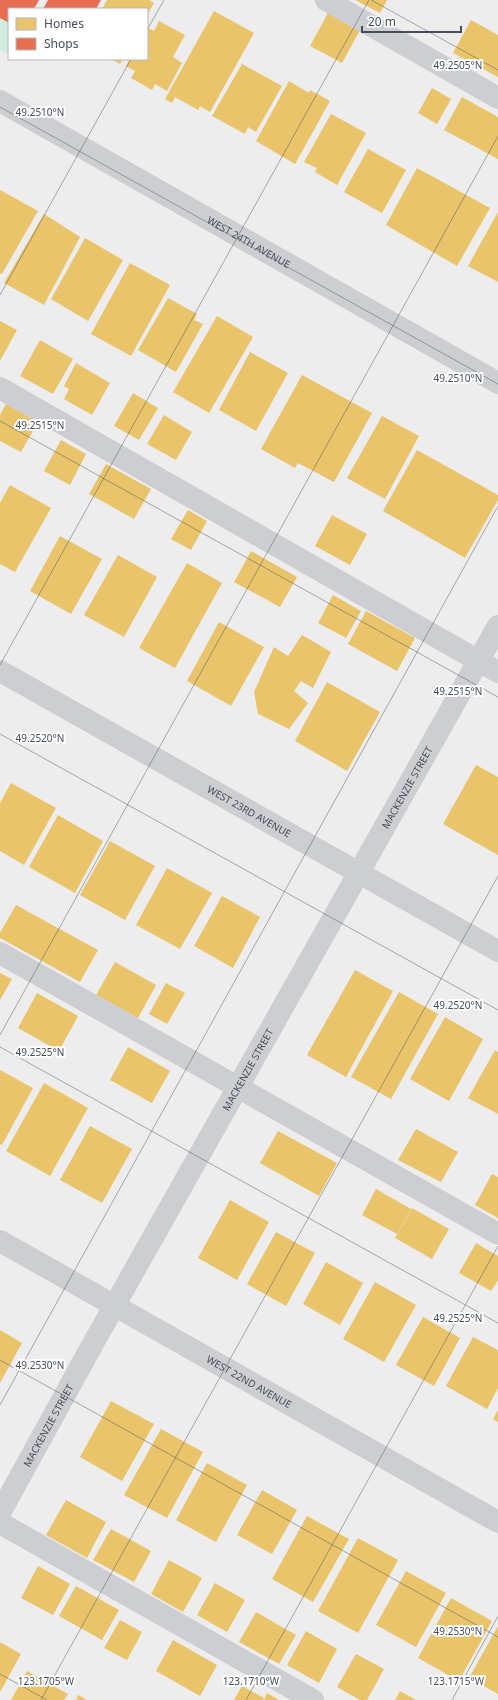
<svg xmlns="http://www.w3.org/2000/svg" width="498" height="1700" font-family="'Noto Sans',sans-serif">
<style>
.green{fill:#d2ecdf}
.homes{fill:#e9c46a}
.shops{fill:#e76f51}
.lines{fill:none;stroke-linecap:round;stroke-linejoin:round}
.minor{stroke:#ccced1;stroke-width:22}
.ticks{fill:none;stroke:#454e59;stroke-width:1;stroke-opacity:0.45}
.labels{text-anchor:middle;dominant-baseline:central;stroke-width:4;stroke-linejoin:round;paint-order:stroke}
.street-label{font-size:10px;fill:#454e59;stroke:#fff}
.ticks-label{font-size:10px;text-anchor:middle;fill:#454e59;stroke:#fff;stroke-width:4;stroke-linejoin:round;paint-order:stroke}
</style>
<rect width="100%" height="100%" fill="#eeeded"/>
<path class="green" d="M0 18 9 23V55L0 50Z"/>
<g class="homes">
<path d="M107 0H149L154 3 147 15V9H102Z"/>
<path d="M355 0H387L380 13Z"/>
<path d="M214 11 254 33 210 112 200 106 198 110 175 97 172 103 165 99Z"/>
<path d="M328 13 360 30 342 63 310 46Z"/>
<path d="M471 20 498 35V77L453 53Z"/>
<path d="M159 21 185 35 173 57 182 63 167 91 155 84 152 90 131 78 135 71 126 66 130 59H147V27L154 31Z"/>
<path d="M111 59H123L120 64Z"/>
<path d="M242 64 282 86 256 132 248 127 245 134 212 116Z"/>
<path d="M289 81 309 93 310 90 330 101 295 164 256 141Z"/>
<path d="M432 88 451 99 437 124 418 113Z"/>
<path d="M462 97 498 117V159L444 130Z"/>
<path d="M331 114 366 133 337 185 315 172 317 168 304 162Z"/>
<path d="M368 149 406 170 382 213 344 192Z"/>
<path d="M417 168 490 208 457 266 386 225Z"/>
<path d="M0 190 38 211 2 274 0 273Z"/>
<path d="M498 212V282L468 266Z"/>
<path d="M44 214 80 237 44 305 4 283Z"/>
<path d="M85 238 123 260 88 321 51 299Z"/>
<path d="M130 263 170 285 131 356 91 334Z"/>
<path d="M168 298 197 314 194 320 203 324 176 372 138 350Z"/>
<path d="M217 316 253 337 209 413 173 392Z"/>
<path d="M0 321 17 330 0 361Z"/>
<path d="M40 340 73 359 53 394 20 376Z"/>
<path d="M250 352 288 373 256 431 219 410Z"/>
<path d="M76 363 110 383 92 415 64 399 69 389 64 386Z"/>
<path d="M302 375 372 413 334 482 298 463 295 468 261 449Z"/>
<path d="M133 393 158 408 139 440 114 426Z"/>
<path d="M6 404 38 422 21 452 0 441V415Z"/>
<path d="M164 415 192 432 176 460 147 444Z"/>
<path d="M382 416 419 436 385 499 347 478Z"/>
<path d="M61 440 86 454 70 485 44 471Z"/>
<path d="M417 450 498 495V500L465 558 383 511Z"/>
<path d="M106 464 151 489 134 519 89 494Z"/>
<path d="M10 485 51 508 15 572 0 564V503Z"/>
<path d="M188 510 207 521 191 550 171 539Z"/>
<path d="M332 515 367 534 350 565 315 546Z"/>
<path d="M60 536 102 559 71 614 30 591Z"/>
<path d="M251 551 297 577 280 607 234 582Z"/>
<path d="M118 555 157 577 124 637 84 615Z"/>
<path d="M187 563 222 583 175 668 139 648Z"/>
<path d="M333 595 361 611 346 638 318 623Z"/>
<path d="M366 611 415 638 397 671 348 644Z"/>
<path d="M219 622 264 647 231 706 187 681Z"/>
<path d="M302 635 331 652 313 688 301 681 294 691 308 703 289 729 258 714 254 692 274 647 288 656Z"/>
<path d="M327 682 380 712 347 771 295 741Z"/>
<path d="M476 765 498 777V855L443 824Z"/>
<path d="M11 783 56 808 24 865 0 851V803Z"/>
<path d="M58 815 103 841 75 893 29 867Z"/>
<path d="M110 841 155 866 125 920 80 895Z"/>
<path d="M167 868 212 893 180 949 136 925Z"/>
<path d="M222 896 260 917 233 968 194 946Z"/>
<path d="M16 905 98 950 80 982 0 938V933Z"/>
<path d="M115 962 156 985 138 1018 96 995Z"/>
<path d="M355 970 393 991 346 1077 307 1055Z"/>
<path d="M0 973 12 979 0 1000Z"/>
<path d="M166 983 185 993 167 1024 149 1014Z"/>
<path d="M399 992 438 1014 391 1099 351 1077Z"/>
<path d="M37 993 78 1016 59 1051 18 1028Z"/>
<path d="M445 1017 483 1039 449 1101 410 1079Z"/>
<path d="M128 1047 170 1071 152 1103 110 1080Z"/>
<path d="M495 1050 498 1052V1114L468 1098Z"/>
<path d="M0 1070 33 1088 2 1145 0 1144Z"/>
<path d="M44 1083 88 1108 50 1176 6 1151Z"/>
<path d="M90 1126 132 1149 102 1203 60 1180Z"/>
<path d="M416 1129 458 1152 441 1182 398 1160Z"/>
<path d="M278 1131 337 1163 319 1196 260 1163Z"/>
<path d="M492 1174 498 1177V1218L475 1205Z"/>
<path d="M376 1189 411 1209 397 1234 362 1215Z"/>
<path d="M230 1200 269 1222 237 1280 198 1258Z"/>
<path d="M412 1208 449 1229 432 1259 395 1238Z"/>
<path d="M276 1232 315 1253 286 1306 247 1284Z"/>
<path d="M476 1243 498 1256V1280L491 1291 459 1273Z"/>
<path d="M326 1262 363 1283 340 1325 303 1304Z"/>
<path d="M375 1282 416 1305 384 1362 343 1339Z"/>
<path d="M423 1317 460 1338 434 1386 396 1365Z"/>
<path d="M0 1330 22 1343 0 1383Z"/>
<path d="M473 1337 498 1350V1388L487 1409 446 1386Z"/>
<path d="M111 1401 154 1424 122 1481 80 1457Z"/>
<path d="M498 1410V1422L493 1419Z"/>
<path d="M161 1429 203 1452 167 1518 124 1495Z"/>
<path d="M207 1463 247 1485 216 1542 176 1520Z"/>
<path d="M262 1490 297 1510 272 1554 237 1535Z"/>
<path d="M66 1500 106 1522 87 1558 46 1535Z"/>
<path d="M307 1516 349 1539 313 1602 272 1579Z"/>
<path d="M111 1529 151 1551 134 1582 93 1560Z"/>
<path d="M358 1538 398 1560 358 1633 318 1611Z"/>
<path d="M169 1560 202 1578 183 1612 151 1594Z"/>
<path d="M38 1566 70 1584 53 1615 21 1598Z"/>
<path d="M406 1571 446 1593 416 1647 376 1625Z"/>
<path d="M215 1583 245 1600 227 1632 197 1615Z"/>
<path d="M76 1586 119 1610 102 1640 59 1616Z"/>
<path d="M451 1598 492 1621 459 1681 418 1658Z"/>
<path d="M256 1612 296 1635 279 1664 239 1642Z"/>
<path d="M120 1620 142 1632 127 1660 104 1648Z"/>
<path d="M498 1626V1694L469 1678Z"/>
<path d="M306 1631 337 1649 319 1683 287 1665Z"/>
<path d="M173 1640 217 1665 200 1696 156 1671Z"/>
<path d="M0 1642 21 1654 0 1692Z"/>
<path d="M356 1654 384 1669 367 1700H360L337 1687Z"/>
<path d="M27 1671 68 1694 64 1700H11Z"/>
<path d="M242 1686 264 1698 263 1700H234Z"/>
<path d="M400 1691 416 1700H395Z"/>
<path d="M267 1693 279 1700H264Z"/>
<path d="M78 1695 87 1700H76Z"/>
</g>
<g class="shops">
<path d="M0 0H39L34 9H9V23L0 18Z"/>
<path d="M48 0H101L96 9H43Z"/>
</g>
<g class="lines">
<g class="minor">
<path d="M326 0 498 98"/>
<path id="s1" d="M0 101 498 383"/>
<path d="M0 388 498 672"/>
<path id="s2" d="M0 671 498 951"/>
<path d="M0 953 498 1234"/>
<path id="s3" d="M0 1241 498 1522"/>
<path id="s4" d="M0 1513 95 1340 498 626"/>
<path d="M0 1523 313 1700"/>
</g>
</g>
<path class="ticks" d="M371 0 498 70M147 30 164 0M0 107 498 384M0 295 131 59M0 421 498 697M0 665 369 0M0 734 498 1010M0 1035 498 136M0 1047 498 1323M0 1360 498 1637M0 1405 498 506M0 1674 47 1700M41 1700 498 876M246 1700 498 1246M452 1700 498 1616"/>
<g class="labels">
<g class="street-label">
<text stroke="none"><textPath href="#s1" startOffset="286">WEST 24TH AVENUE</textPath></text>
<text stroke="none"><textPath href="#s4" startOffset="832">MACKENZIE STREET</textPath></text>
<text stroke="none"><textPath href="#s2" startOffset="286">WEST 23RD AVENUE</textPath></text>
<text stroke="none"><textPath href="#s4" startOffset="508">MACKENZIE STREET</textPath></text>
<text stroke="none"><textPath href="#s3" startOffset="286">WEST 22ND AVENUE</textPath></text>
<text stroke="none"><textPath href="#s4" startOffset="100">MACKENZIE STREET</textPath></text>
</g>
</g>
<g class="ticks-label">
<text x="458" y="69">49.2505°N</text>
<text x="40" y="116">49.2510°N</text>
<text x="458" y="382">49.2510°N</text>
<text x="40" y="429">49.2515°N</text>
<text x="458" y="695">49.2515°N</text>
<text x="40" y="742">49.2520°N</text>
<text x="458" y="1009">49.2520°N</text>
<text x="40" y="1056">49.2525°N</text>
<text x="458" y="1322">49.2525°N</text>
<text x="40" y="1369">49.2530°N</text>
<text x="458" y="1635">49.2530°N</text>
<text x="46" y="1685">123.1705°W</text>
<text x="251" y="1685">123.1710°W</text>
<text x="456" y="1685">123.1715°W</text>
</g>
<rect x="8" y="8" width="140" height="52" fill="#ffffff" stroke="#b5b8bd"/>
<rect x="16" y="18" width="20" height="12" fill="#e9c46a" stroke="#b5b8bd"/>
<text x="44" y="28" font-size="12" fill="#454e59">Homes</text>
<rect x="16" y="38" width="20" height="12" fill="#e76f51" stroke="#b5b8bd"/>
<text x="44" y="48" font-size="12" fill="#454e59">Shops</text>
<path d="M362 26v6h99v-6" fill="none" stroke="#454e59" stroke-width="2"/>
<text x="368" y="26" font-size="12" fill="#454e59" stroke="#ffffff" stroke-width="3" paint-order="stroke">20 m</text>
</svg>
